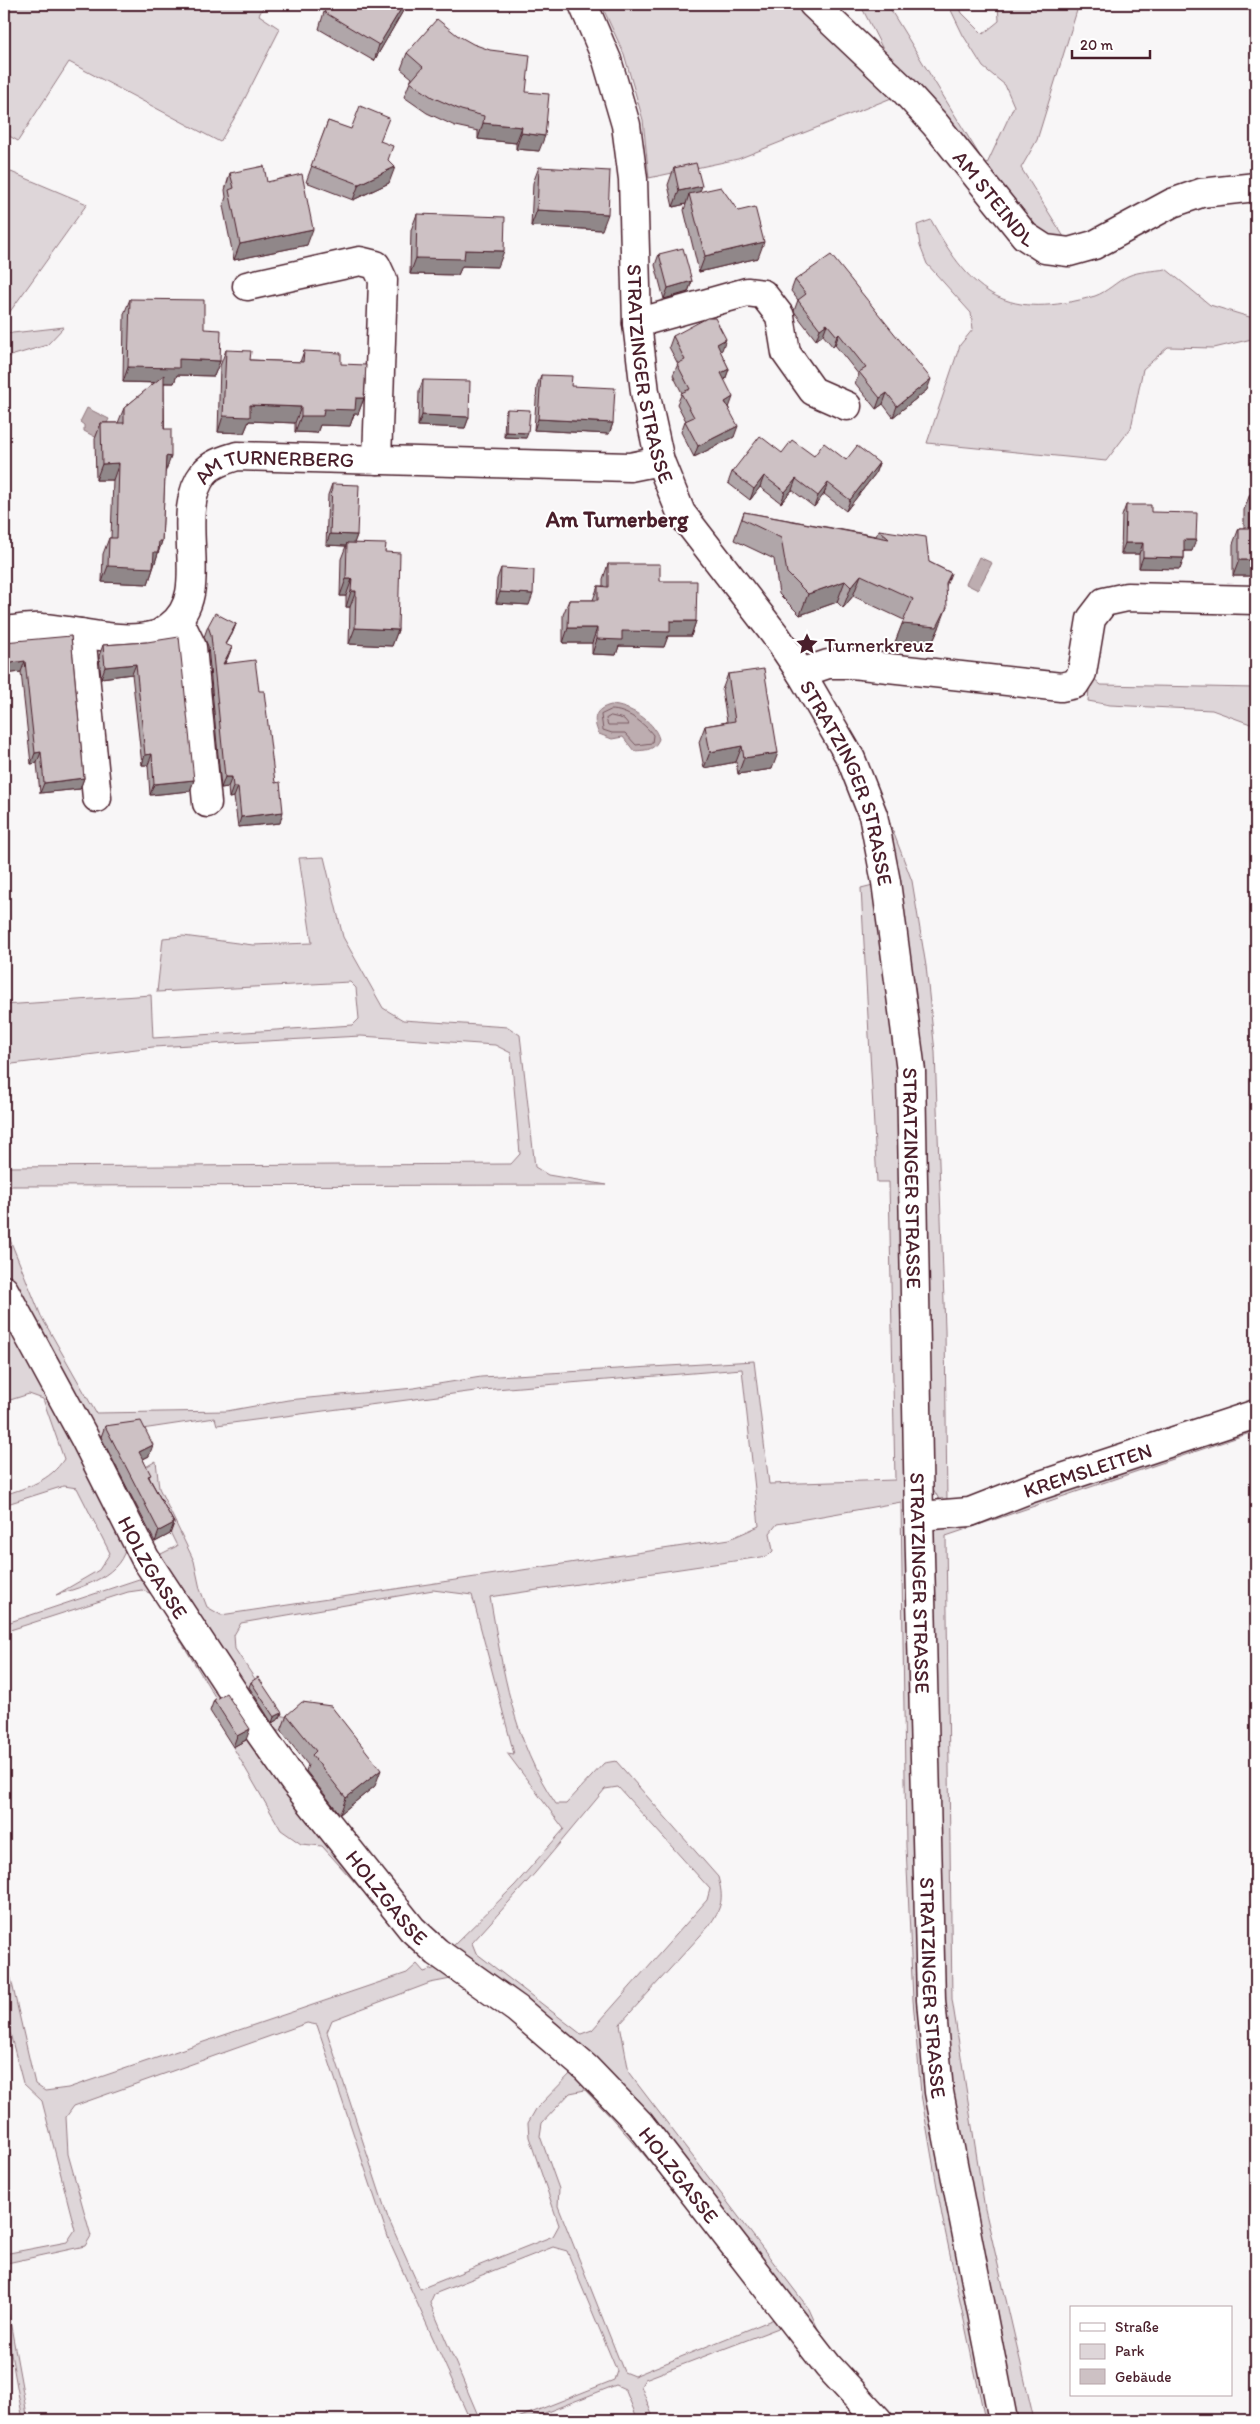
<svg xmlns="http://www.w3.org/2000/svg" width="1260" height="2424" font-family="Itim,sans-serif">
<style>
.green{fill:#ded6d9;stroke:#947a82;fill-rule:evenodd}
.water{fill:#bdadb0;stroke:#8f747b}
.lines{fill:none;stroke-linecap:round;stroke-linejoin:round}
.shore{stroke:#785860;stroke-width:1}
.minor-casing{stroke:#4a1f2b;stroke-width:31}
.minor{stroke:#fff;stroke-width:28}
.wall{fill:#b0a6a9;stroke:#4a1f2b}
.shaded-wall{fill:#908789;stroke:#4a1f2b}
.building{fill:#cdc1c4;stroke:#4a1f2b}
.labels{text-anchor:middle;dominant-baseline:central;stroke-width:4;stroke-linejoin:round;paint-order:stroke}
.street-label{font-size:21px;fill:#4a1f2b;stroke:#fff}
.poi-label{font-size:21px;fill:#4a1f2b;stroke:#fff;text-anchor:start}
.neighbourhood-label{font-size:22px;font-weight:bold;fill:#4a1f2b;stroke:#fff}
</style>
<rect width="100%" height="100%" fill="#f8f6f7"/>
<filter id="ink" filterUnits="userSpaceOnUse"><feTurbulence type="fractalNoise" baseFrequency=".02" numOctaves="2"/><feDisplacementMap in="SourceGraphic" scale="10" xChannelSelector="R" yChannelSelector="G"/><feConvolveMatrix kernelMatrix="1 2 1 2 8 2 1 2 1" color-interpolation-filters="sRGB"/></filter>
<g filter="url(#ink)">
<g class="green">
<path d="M4 4H265L259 15 280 29 238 112 220 142 69 62 18 141 4 133Z"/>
<path d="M601 4H802L899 95 738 159 649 178 643 120 624 54Z"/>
<path d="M860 4H887L986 166 1014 106 1005 85 983 67 963 35 948 4H958L962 13 983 34 999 21 998 4H1079L1037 140 1021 168 1069 245 1047 242 895 73Z"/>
<path d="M4 169 87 204 4 320Z"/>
<path d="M931 220C973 296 1007 321 1095 296 1107 292 1117 281 1128 276 1139 271 1154 271 1166 269L1210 305 1256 319V338L1214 348 1168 347 1143 369 1131 428 1106 461 927 443 960 345 973 329 971 313 927 264 920 246 917 225Z"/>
<path d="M64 327 47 345 4 358V334Z"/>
<path d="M1090 675 1101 685 1254 688 1256 691V726L1212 710 1110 705 1088 701Z"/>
<path d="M886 813 912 881 926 966 935 1052 945 1329 947 1503 940 1501 932 1487Z"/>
<path d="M324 857 343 937 383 1008 403 1020 508 1027 520 1035 535 1167 548 1175 607 1185 4 1186V1167L511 1164 520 1154 511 1053 495 1045 361 1036 153 1047 4 1065V1005L151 995 153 1038 353 1025 359 1019 356 988 350 982 157 992 163 938 183 936 253 945 312 943 299 858Z"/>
<path d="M873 885 899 1072 916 1846 993 2420H985L942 2216 921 2094 913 2000 906 1846 901 1502 777 1524 770 1533 773 1551 768 1556 490 1597C503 1670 513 1742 556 1804H566L604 1763 616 1761 718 1877C724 1899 722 1907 709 1926L620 2024 629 2073 809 2309 833 2362 645 2119 447 1952 515 1885 564 1829 507 1753 514 1754 472 1595 433 1590 241 1623 234 1635 235 1649 279 1715 296 1719 281 1731H268L153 1558 177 1546 150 1491 144 1468 156 1461 159 1488 194 1561 200 1589 207 1607 221 1615 730 1539 759 1526 742 1369 483 1390 217 1425 215 1418 89 1437 4 1278V1225L41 1316 96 1413 227 1411 288 1400 414 1388 481 1377 754 1361 769 1484 895 1480 889 1182H877L861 888ZM618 1787 710 1889 707 1900 592 2030 581 2034 476 1953 472 1943 535 1873 605 1789Z"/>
<path d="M4 1303 127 1542C123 1576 85 1586 56 1595L99 1570 110 1553 77 1488 64 1486 4 1505V1495C28 1487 50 1481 64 1459L43 1399 29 1394 4 1402Z"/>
<path d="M1256 1423V1431L946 1536 952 1999 985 2209 1034 2420H1015L949 2091 941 2000 930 1537 935 1528Z"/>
<path d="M139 1579 152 1584 228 1700 220 1705 152 1594 142 1590 128 1592 4 1632V1624Z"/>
<path d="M251 1736 419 1945 420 1955 322 1846 301 1844 281 1830 233 1747Z"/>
<path d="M4 1948 35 2084 45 2091 68 2088 407 1973 417 1964 424 1972 439 1967 451 1979 430 1983 332 2020 327 2032 388 2218 420 2289 553 2236 559 2225 529 2137 528 2123 536 2109 575 2069 636 2128 870 2420H858L854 2416 817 2375 781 2327 645 2379 641 2386 654 2420H638L625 2389 616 2385 527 2420H513L614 2380 617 2371 567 2251 553 2247 434 2294 430 2303 480 2420H470L390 2243 317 2025 307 2023 74 2106 66 2117 68 2154 91 2236 85 2246 7 2263 4 2269V2254L67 2242 75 2230 42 2101 23 2083 10 2033 4 2027ZM585 2090C655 2161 713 2241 774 2319L634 2376 624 2372 558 2206 559 2189 540 2136 542 2123 570 2093Z"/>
<path d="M4 2288 28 2420H23L4 2315Z"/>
</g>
<g class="water">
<path d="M87 408 109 419 99 439 84 431V425L80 422Z"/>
<path d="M979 557 992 563 978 590 966 584Z"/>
<path d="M611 705C629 706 654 720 659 739 654 751 646 750 634 751L623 737 612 739 599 734C592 719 594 709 611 705Z"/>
</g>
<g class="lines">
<g class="shore">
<path d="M611 710C627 710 644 723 653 735L652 743 636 745 625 733H612L603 730 601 715Z"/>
<path d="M611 716 624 719 629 725H608L606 719Z"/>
</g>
<defs>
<g id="minor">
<path id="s1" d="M583 4 607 60 626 125 633 179 637 323 645 392 660 461 681 513 776 636 801 673 851 759 873 815 886 882 911 1071 919 1516 931 2000 939 2092 1003 2420"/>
<path id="s2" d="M813 4 904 90 935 124 1025 236 1045 249 1069 252 1094 245 1172 203 1201 193 1256 187"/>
<path d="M247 286 360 261 376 265 383 280 377 460"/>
<path d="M637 323 747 292 763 294 780 316 786 353 813 391 847 406"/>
<path d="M179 620 192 647 207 803"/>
<path id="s3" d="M4 631C16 630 30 627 42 628 79 630 119 645 156 635 160 634 165 630 169 627 216 595 170 516 204 473 212 463 225 460 237 456L630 467 660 461"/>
<path d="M81 633 97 798"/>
<path d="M801 673 828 664H852L1061 687 1075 684 1082 673 1091 619 1104 602 1127 597 1256 600"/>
<path id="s4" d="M4 1290 84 1437 145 1558 260 1733 293 1780 412 1929 437 1952 517 2009 586 2068 640 2124 828 2366 878 2420"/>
<path id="s5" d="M919 1516 970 1512 1029 1489 1256 1414"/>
</g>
</defs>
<use href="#minor" class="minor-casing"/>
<use href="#minor" class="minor"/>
</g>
<g class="wall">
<path d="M407 4 374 61 319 29 324 12Z"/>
<path d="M407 53 526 92 539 151 516 149V143L478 139V131L455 126 427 113 404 97 410 82 412 78 401 69Z"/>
<path d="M328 121 380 141 389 183 353 200 306 182Z"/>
<path d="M539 167 602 230 531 226 533 183Z"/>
<path d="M674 168 700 192 758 258 699 272 684 210 686 204 673 207 668 185Z"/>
<path d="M230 173 267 182 307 245 234 260 223 206 226 197 225 190Z"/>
<path d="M417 214 498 267 462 266 458 275 410 274 411 230Z"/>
<path d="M659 254 692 281 688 292 664 299 655 265Z"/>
<path d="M795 280 927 390 893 417 883 404 876 409 855 383 859 375 835 345 833 347 823 335 816 340 796 314 794 311 798 300 791 291Z"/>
<path d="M130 299 204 329 220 361 214 376 177 375 174 383H164L165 473 162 541 148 584 102 582 103 554 109 538H111L113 480H96L95 439 101 423H118L124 408 155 383 123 382 124 314Z"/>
<path d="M673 336 722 350 720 351 729 369 725 380H724L734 437 694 457 681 432 685 421H686L677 404 682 393 673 375 678 364 669 347Z"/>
<path d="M226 350 250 360 300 362 304 351 341 364 364 398 358 414H354L350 426 320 425 317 433 295 432V423L249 421 244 433 218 432 220 366Z"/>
<path d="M541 375 571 386 613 423 609 434 534 430 537 386Z"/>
<path d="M423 380 469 417 465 428 418 426 419 391Z"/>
<path d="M507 409 526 438 504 437 505 414Z"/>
<path d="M782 453 814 456 879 463 875 474 846 511 824 494 814 507 792 490 781 503 760 487 750 500 728 483 732 472Z"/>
<path d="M332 484 357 535 354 543 385 552 398 630 392 646 349 644 350 607H346V596H340L341 559 346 546 326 545 328 495Z"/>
<path d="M1250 494 1256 576H1233V544L1239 528H1244V510Z"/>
<path d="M1126 505 1151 512 1192 551H1184V558L1180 569 1139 568V554H1121L1122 516Z"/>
<path d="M744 512 876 536 879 530 929 562 951 573 946 586 939 628 930 648 894 645 904 620 853 596 843 608 837 602 800 615 779 594 774 559 734 540Z"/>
<path d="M608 564 660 581 696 621 691 636H668L664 647 619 646 616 655 592 654V643H563V615L569 600H593L598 586H603V579Z"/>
<path d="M501 568 529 605 496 603 497 579Z"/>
<path d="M236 624 232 634 226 644 228 657 225 663 259 691 275 783 280 823 238 827 234 797 229 798 228 787 221 788 208 646 204 637 208 626Z"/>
<path d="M71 636 84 778 80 789 40 793 37 763 31 764 21 672 4 674Z"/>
<path d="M147 642 194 780 190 791 150 795 148 765H142L132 674 101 678 99 656 103 645Z"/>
<path d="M728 674 772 769 738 774 736 762 704 768 699 742 705 726 727 722 722 690Z"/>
<path d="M105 1426 149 1456 143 1459 150 1479 174 1523 170 1534 155 1542 101 1437Z"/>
<path d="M251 1682 280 1718 272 1723 249 1687Z"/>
<path d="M214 1700 246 1740 233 1747 210 1711Z"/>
<path d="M287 1715 375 1786 340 1814 306 1771 308 1765 281 1731Z"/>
</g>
<g class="shaded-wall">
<path d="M404 4H407L374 61 379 45Z"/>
<path d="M483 123 522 127 516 143 478 139Z"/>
<path d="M521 133 545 136 539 151 516 149Z"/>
<path d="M395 167 389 183 353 200 359 184Z"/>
<path d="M702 186 696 202 689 194 686 204 673 207 679 191Z"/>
<path d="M537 210 608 214 602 230 531 226Z"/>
<path d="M313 229 307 245 234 260 240 244Z"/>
<path d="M764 242 758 258 699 272 705 256Z"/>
<path d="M465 250 504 251 498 267 462 266 458 275 410 274 416 258Z"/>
<path d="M692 281 688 292 664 299 668 288Z"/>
<path d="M827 324 823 335 816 340 820 329Z"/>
<path d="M839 334 835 345 833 347 837 336Z"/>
<path d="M726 339 722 350 713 355 717 344Z"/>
<path d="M179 359 220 361 214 376 177 375 174 383 123 382 128 367Z"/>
<path d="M729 369 725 380 717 384 721 373Z"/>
<path d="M931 379 927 390 893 417 897 406Z"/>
<path d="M887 393 883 404 876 409 880 398Z"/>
<path d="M733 397 729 408 725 402Z"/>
<path d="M356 398H364L358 414H354L350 426 320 425 317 433 295 432 301 416Z"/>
<path d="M250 405 301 407 295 423 249 421 244 433 218 432 223 416Z"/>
<path d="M422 415 469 417 465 428 418 426Z"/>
<path d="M538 419 613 423 609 434 534 430Z"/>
<path d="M738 426 734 437 694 457 698 446Z"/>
<path d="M506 432 528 433 526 438 504 437Z"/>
<path d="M166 456 171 457 165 473Z"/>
<path d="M119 463 113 480H96L102 464Z"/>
<path d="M879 463 875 474 846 511 850 500Z"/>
<path d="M764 476 760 487 750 500 754 489Z"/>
<path d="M796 479 792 490 781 503 785 492Z"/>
<path d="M828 483 824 494 814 507 818 496Z"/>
<path d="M330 534 357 535 353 546 347 543 346 546 326 545Z"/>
<path d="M1184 540H1196L1192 551H1180Z"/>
<path d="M159 541H162L148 584 102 582 108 566Z"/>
<path d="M1125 543H1143L1139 554H1121Z"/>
<path d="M1143 557 1184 558 1180 569 1139 568Z"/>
<path d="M1239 560H1256V576H1233Z"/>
<path d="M861 575 853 596 843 608 851 587Z"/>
<path d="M346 579H352L346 596H340Z"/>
<path d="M845 581 837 602 800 615 808 594Z"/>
<path d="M351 591H356L350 607H346Z"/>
<path d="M500 592 533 594 529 605 496 603Z"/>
<path d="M947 607 939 628 930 648 894 645 902 624Z"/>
<path d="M670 621H696L691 636H668L664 647 619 646 616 655 592 654 597 639 622 631Z"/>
<path d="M236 624 232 634 221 654 225 644Z"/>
<path d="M355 628 398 630 392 646 349 644Z"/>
<path d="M568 628H597L592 643H563Z"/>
<path d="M232 647 228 657 219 674 223 664Z"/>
<path d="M25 661 21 672 4 674V664Z"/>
<path d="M136 664 132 674 101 678 105 667Z"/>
<path d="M742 746 736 762 704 768 710 752Z"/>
<path d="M41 752 37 763 31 764 35 753Z"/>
<path d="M778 753 772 769 738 774 744 758Z"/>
<path d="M152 754 148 765H142L145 755Z"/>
<path d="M225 777H232L228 787 221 788Z"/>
<path d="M84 778 80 789 40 793 44 783Z"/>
<path d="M194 780 190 791 150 795 154 784Z"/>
<path d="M233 787H238L234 797 229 798Z"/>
<path d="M283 812 280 823 238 827 241 817Z"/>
<path d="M153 1445 149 1456 135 1463 139 1452Z"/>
<path d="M174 1523 170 1534 155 1542 159 1531Z"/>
<path d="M282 1713 280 1718 272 1723 274 1717Z"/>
<path d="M250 1729 246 1740 233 1747 237 1736Z"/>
<path d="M381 1770 375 1786 340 1814 346 1798Z"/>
</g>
<g class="building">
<path d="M329 4H404L379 45 324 12Z"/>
<path d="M437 19 457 35 473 44 490 50 530 55 526 92 549 94 545 136 521 133 522 127 483 123 484 116 461 110 432 97 410 82 423 67 407 53Z"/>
<path d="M360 106 389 118 380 141 393 146 388 160 395 167 359 184 311 166 328 121 351 129Z"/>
<path d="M696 163 702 186 679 191 674 168Z"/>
<path d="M264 166 267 182 302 174 313 229 240 244 229 190 234 188 230 173Z"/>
<path d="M539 167 610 171 608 214 537 210Z"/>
<path d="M721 187 738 211 755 207 764 242 705 256 689 194Z"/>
<path d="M417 214 505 217 504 251 465 250 464 259 416 258Z"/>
<path d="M683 248 692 281 668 288 659 254Z"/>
<path d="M831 255 931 379 897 406 887 393 880 398 859 372 866 368 839 334 837 336 827 324 820 329 800 303 798 300 806 294 795 280Z"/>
<path d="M130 299 204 300V329L221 330 220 361 179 359V368L128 367Z"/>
<path d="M707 318H715L726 339 717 344 729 369 721 373 733 397 725 402 738 426 698 446 685 421 694 417 681 393 690 389 677 364 685 360 673 336Z"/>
<path d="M226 350 251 351 250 360 303 362 304 351 341 353V364L366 365 364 398H356L355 410 324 409 323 416H301V407L250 405V417L223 416Z"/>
<path d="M164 375V429H171V457L166 456 162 541H159L158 552H154L153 568 108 566 109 538H117L119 463 102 464 101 423H124V408Z"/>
<path d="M541 375 572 376 571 386 615 388 613 423 538 419Z"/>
<path d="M423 380 470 381 469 417 422 415Z"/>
<path d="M507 409 530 410 528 433 506 432Z"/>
<path d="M760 436 782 453 792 440 814 456 824 443 846 460 857 446 879 463 850 500 828 483 818 496 796 479 785 492 764 476 754 489 732 472Z"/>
<path d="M332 484 359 485 357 535 330 534Z"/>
<path d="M1250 494H1256V560H1239V528H1250Z"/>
<path d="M1126 505H1151V512L1197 513 1196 540H1184V558L1143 557V543H1125Z"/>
<path d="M744 512 889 539 879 530 926 537 929 562 951 573 946 583 947 607 937 627 902 624 913 599 861 575 851 587 845 581 808 594 787 573 781 538 742 519Z"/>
<path d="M347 543 386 544 385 552 400 553 398 630 355 628 356 591H351L352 579H346Z"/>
<path d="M608 564H660V581H697L696 621H670V632L622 631V640L597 639V628H568L569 600H598V586L608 587Z"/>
<path d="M501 568 534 570 533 594 500 592Z"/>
<path d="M215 613 236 624 225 644 232 647 223 664 255 660 259 691H264L275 783 280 782 283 812 241 817 238 787H233L232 777H225L211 635 208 626Z"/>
<path d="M71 636 84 778 44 783 41 752 35 753 25 661 4 664V642Z"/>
<path d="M179 637 194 780 154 784 152 754 145 755 136 664 105 667 103 645 147 642Z"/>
<path d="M764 669 778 753 744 758 742 746 710 752 705 726 735 721 728 674Z"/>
<path d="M141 1421 153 1445 139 1452 151 1475 148 1476 174 1523 159 1531 105 1426Z"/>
<path d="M258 1677 282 1713 274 1717 251 1682Z"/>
<path d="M226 1693 250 1729 237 1736 214 1700Z"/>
<path d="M302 1702 331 1706 381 1770 346 1798 312 1755 316 1751 287 1715Z"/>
</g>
</g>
<defs>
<symbol id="sight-bare" viewBox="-9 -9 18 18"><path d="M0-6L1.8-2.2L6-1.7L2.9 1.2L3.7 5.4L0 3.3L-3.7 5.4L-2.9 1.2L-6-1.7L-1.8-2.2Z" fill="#4a1f2b" stroke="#fff" stroke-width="2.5" paint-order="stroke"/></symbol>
</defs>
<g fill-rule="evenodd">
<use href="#sight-bare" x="791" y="628" width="32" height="32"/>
</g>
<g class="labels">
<g class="street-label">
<text stroke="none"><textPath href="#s2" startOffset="266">AM STEINDL</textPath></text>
<text stroke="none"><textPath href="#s1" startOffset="379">STRATZINGER STRASSE</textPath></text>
<text stroke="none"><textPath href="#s3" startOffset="405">AM TURNERBERG</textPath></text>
<text stroke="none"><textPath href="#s1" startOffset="844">STRATZINGER STRASSE</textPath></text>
<text stroke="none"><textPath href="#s1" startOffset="1249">STRATZINGER STRASSE</textPath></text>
<text stroke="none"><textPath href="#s5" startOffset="176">KREMSLEITEN</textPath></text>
<text stroke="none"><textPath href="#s4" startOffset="315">HOLZGASSE</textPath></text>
<text stroke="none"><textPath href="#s1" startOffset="1654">STRATZINGER STRASSE</textPath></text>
<text stroke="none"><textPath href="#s4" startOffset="720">HOLZGASSE</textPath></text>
<text stroke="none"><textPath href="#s1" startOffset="2059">STRATZINGER STRASSE</textPath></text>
<text stroke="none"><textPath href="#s4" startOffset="1125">HOLZGASSE</textPath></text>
</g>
<g class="poi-label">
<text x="824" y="644">Turnerkreuz</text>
</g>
<g class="neighbourhood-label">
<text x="617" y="519">Am Turnerberg</text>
</g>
</g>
<rect width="1260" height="2424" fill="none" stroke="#fff" stroke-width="20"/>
<rect x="10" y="10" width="1240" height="2404" fill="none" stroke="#4a1f2b" stroke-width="2" filter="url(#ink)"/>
<rect x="1070" y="2306" width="162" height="90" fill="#ffffff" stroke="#b7a5aa"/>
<rect x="1080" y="2323" width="25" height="8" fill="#ffffff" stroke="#b7a5aa"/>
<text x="1115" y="2332" font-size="15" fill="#4a1f2b">Straße</text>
<rect x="1080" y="2344" width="25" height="15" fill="#ded6d9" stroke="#b7a5aa"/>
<text x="1115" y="2356" font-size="15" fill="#4a1f2b">Park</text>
<rect x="1080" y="2369" width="25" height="15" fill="#cdc1c4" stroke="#b7a5aa"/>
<text x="1115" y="2382" font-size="15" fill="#4a1f2b">Gebäude</text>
<path d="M1072 50v8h78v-8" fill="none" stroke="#4a1f2b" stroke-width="2.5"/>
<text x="1080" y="50" font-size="15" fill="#4a1f2b" stroke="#ffffff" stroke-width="4" paint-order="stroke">20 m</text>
</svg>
